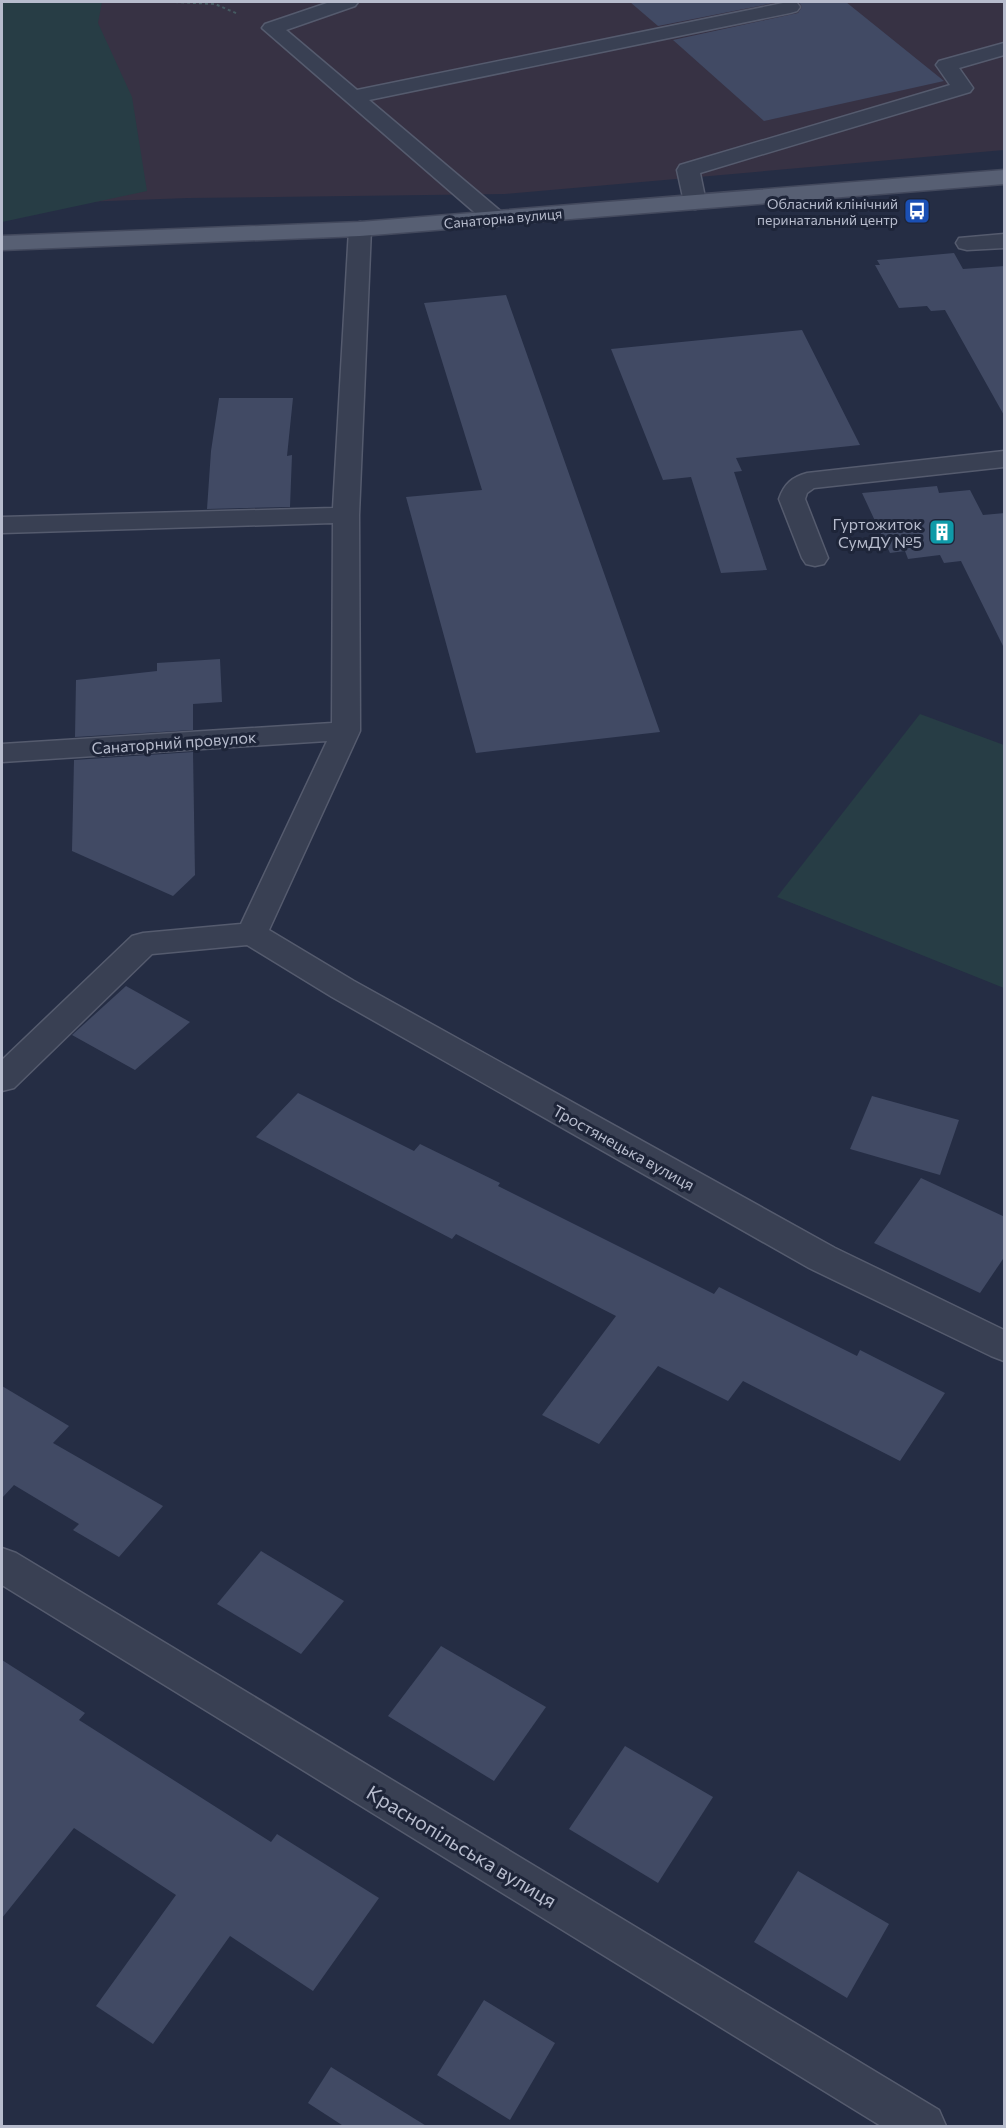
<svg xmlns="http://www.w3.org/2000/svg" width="1006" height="2128" font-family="Commissioner,sans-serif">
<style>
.medical{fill:#373244}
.green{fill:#273d45}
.building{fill:#414a64}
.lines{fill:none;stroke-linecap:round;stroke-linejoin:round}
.minor-casing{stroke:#555b6e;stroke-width:3}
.major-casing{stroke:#43495d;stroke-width:3}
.path{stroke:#455a61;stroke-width:2;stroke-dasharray:3 3;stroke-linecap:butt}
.minor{fill:#394053;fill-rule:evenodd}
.major{fill:#575f73;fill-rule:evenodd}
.labels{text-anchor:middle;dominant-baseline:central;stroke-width:6;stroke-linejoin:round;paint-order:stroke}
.far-poi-label{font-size:14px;fill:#b7bccd;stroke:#1e2539;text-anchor:end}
.far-street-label{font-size:14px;fill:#b7bccd;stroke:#1e2539}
.poi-label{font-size:16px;fill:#b7bccd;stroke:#1e2539;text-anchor:end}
.street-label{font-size:16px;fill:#b7bccd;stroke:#1e2539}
.near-street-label{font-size:20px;fill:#b7bccd;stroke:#1e2539}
</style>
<rect width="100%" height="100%" fill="#252d44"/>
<path class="medical" d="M2 2H1004V150L505 194 188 198 2 205Z"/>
<g class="green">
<path d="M2 2H102L98 23 132 97 147 191 2 222Z"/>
<path d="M920 714 1004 745V988L777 897Z"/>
</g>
<g class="building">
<path d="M630 2H779L658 26Z"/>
<path d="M799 2H846L944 81 764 121 673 40 798 13 802 7Z"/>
<path d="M954 253 963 269 1005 266V417L945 310 931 311 927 306 899 308 875 265H880L877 260Z"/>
<path d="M506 295 660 732 476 753 406 497 482 490 424 303Z"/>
<path d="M802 330 860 445 736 458 742 471 734 472 767 570 721 573 691 477 663 480 611 349Z"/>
<path d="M219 398H293L287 456 292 455 290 507 207 509 211 451Z"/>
<path d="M937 486 939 493 970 490 983 515 1005 513V650L961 561 944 563 940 555 908 559 905 551 890 553 862 493Z"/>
<path d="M220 659 222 702 193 704V730L75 737 76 680 157 671V663Z"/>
<path d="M193 752 195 875 173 896 72 851 74 760Z"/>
<path d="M126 986 190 1022 135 1070 72 1035Z"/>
<path d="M298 1093 414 1151 420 1144 500 1183 498 1186 714 1294 719 1287 857 1356 860 1350 945 1393 900 1461 743 1381 728 1401 658 1366 599 1444 542 1415 616 1316 456 1234 452 1239 256 1137Z"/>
<path d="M872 1096 959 1120 940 1175 850 1149Z"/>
<path d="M921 1178 1005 1217V1256L980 1293 874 1243Z"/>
<path d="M2 1386 69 1426 53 1443 163 1506 119 1557 73 1530 79 1524 14 1485 2 1498Z"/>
<path d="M261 1551 344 1601 301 1654 217 1604Z"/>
<path d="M441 1646 546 1707 494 1781 388 1716Z"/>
<path d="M2 1660 85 1713 79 1720 271 1842 277 1834 379 1898 313 1991 230 1936 153 2044 96 2006 176 1895 74 1828 2 1918Z"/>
<path d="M625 1746 713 1797 658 1883 569 1829Z"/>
<path d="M798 1871 889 1924 847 1998 754 1942Z"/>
<path d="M484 2000 555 2043 510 2120 437 2075Z"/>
<path d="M331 2067 428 2127H345L308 2103Z"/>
</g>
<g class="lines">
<defs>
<g id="minor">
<path d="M330 2H358L355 6 286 30 357 90 788 2 797 3 800 7 797 11 790 13 369 100 504 214 507 219 504 224 496 226 488 224 262 28 265 24Z"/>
<path d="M1004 43V55L959 68 973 88 970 92 700 173 706 202 703 207 695 209 687 207 684 202 677 170 680 165 950 85 936 65 939 61Z"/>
<path d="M360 222 368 224 371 229 359 515 360 731 269 930 354 981 835 1248 1004 1330V1361L991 1356 809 1268 332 997 247 945 152 954 14 1088 2 1091V1060L132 936 143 933 241 924 327 741 2 762V744L332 723 333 523 2 533V517L333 508 349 229 352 224Z"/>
<path d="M1004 234V248L967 250 959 248 956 243 959 238Z"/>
<path d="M1004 451V467L814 488 807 493 805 499 828 558 824 564 815 566 806 564 802 558 779 499C784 484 792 477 807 473Z"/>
<path d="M2 1548 16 1553 939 2110 946 2126H881L2 1585Z"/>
</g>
<path id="major" d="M1004 170V184L360 236 2 250V236L360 222Z"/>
</defs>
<use href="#minor" class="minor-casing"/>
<use href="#major" class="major-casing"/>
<path class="path" d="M175 2 215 4 238 14"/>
<use href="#minor" class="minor"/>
<use href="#major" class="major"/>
</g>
<defs>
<symbol id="bus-square" viewBox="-11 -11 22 22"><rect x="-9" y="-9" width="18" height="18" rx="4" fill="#1a4fb4" stroke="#1e2539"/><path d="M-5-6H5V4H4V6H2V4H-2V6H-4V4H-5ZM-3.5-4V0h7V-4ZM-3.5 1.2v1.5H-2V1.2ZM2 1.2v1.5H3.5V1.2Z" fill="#fff"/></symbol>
<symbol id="building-square" viewBox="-11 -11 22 22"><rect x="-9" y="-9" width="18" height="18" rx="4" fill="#0f9aa8" stroke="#1e2539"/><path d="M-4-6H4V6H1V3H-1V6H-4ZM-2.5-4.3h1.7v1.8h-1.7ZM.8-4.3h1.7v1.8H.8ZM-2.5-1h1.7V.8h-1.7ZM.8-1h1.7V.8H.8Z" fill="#fff"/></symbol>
</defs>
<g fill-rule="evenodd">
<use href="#bus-square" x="902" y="196" width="30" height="30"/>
<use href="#building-square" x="927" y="517" width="30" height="30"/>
</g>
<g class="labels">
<g class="far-poi-label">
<text x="898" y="203">Обласний клінічний<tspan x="898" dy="16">перинатальний центр</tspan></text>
</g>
<g class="far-street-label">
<text transform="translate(503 218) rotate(-5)">Санаторна вулиця</text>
</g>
<g class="poi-label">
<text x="922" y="523">Гуртожиток<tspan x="922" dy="18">СумДУ №5</tspan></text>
</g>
<g class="street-label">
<text transform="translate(174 742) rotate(-4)">Санаторний провулок</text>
<text transform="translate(624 1147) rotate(29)">Тростянецька вулиця</text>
</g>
<g class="near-street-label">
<text transform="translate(462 1846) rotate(31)">Краснопільська вулиця</text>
</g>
</g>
<rect width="1006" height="2128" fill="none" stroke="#b7bccd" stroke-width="6"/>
</svg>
